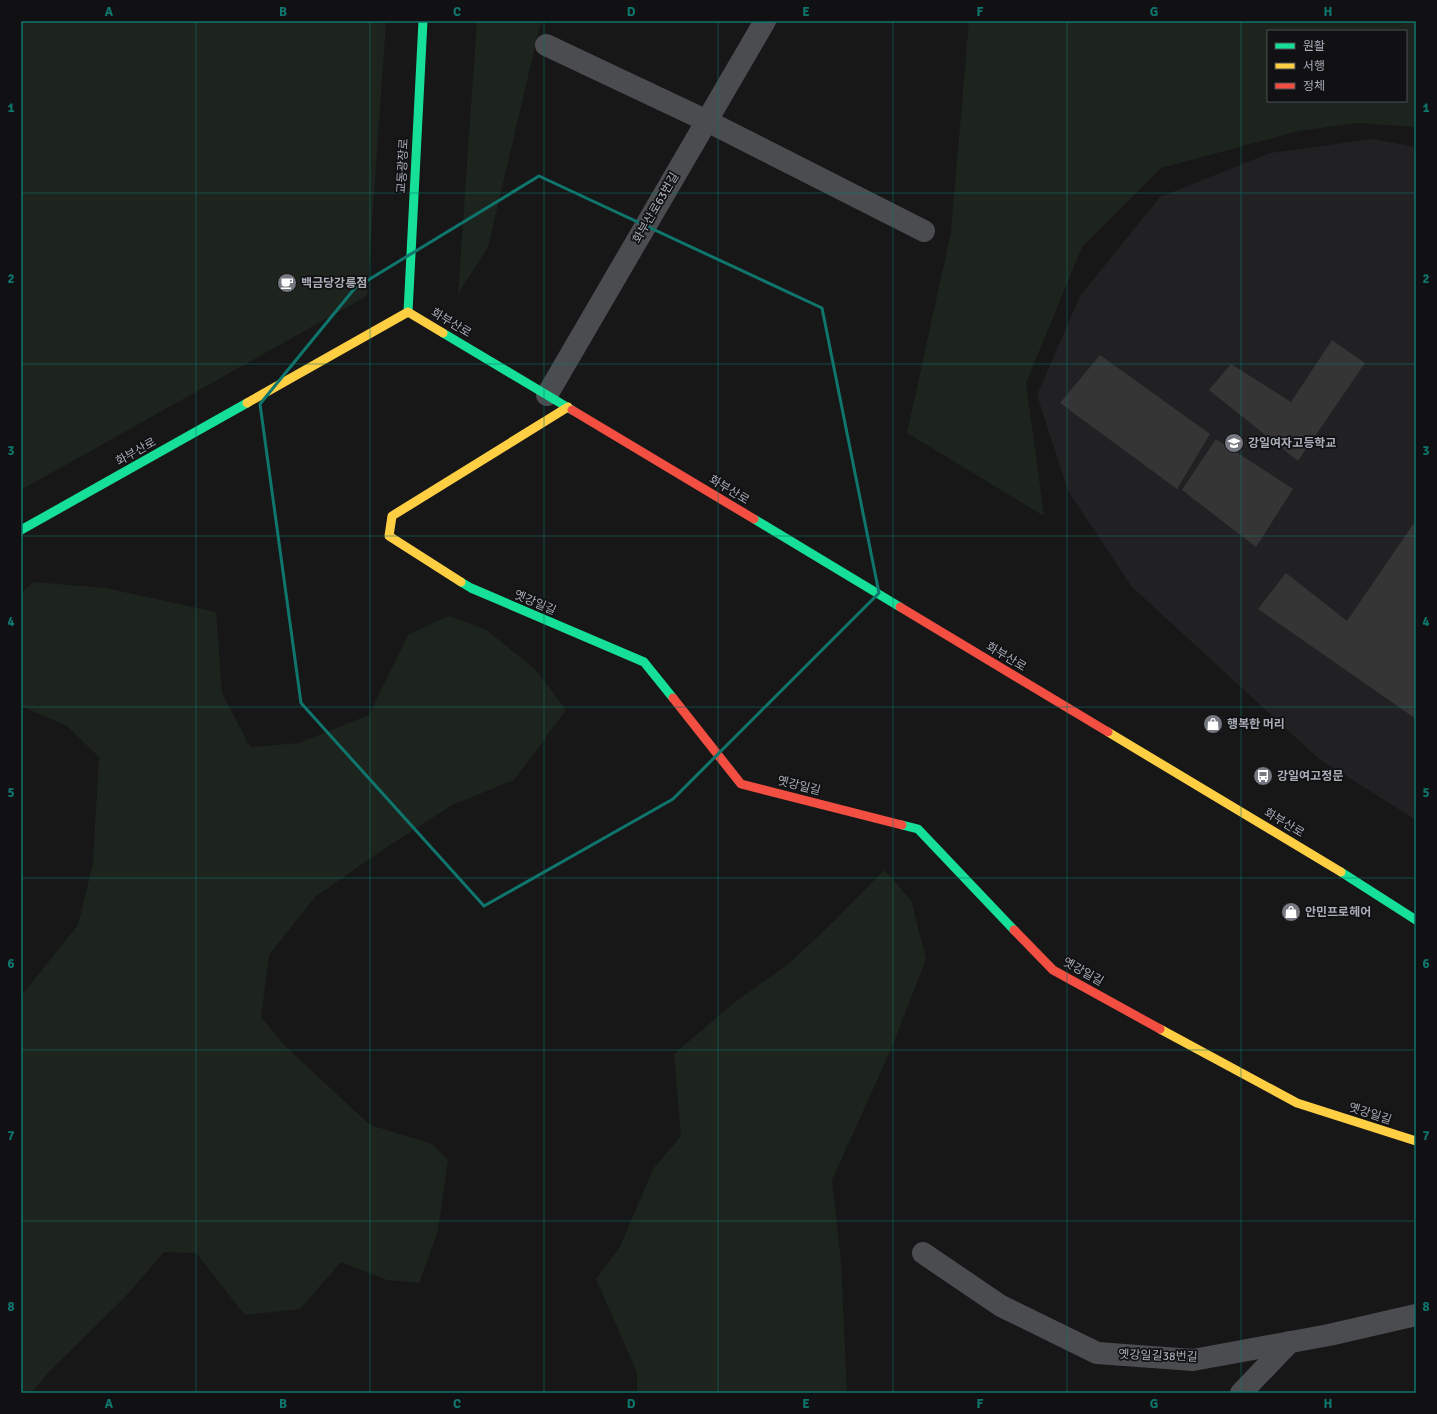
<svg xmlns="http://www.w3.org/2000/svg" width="1437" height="1414" font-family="Signika,'Noto Sans KR',sans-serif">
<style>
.built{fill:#212123}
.green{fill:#1d241e;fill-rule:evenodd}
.building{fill:#353536}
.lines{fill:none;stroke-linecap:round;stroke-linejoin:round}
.street{stroke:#4b4c50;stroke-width:22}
.fast{stroke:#16e098;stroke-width:9}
.slow{stroke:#ffcf43;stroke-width:9}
.jam{stroke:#f24e42;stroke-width:9}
.marked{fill:none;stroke:#0f766e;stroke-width:3;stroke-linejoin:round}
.grid{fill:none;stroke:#0f766e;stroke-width:1;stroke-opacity:0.55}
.labels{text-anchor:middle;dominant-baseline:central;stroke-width:3.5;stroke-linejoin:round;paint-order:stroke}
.street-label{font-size:12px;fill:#a8adb8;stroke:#111113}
.poi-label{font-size:12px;font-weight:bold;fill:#a8adb8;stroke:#111113;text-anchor:start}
.neatline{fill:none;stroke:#0f766e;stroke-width:1.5}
.grid-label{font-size:13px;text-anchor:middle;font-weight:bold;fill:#0f766e}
</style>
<rect width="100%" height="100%" fill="#171717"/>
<path class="built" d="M1372 139 1416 147V820L1319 759 1132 587 1068 491 1037 395 1080 296 1160 197 1270 153Z"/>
<g class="green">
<path d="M21 21H386L367 296 21 490Z"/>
<path d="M477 21H541L488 247 458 294Z"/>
<path d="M969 21H1416V127L1358 123 1299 131 1161 168 1082 247 1026 383 1044 516 907 433 951 232ZM1268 31H1406V101H1268Z"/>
<path d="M34 582 105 588 216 612 222 693 250 747 299 743 369 715 408 635 448 616 485 629 536 670 566 710 514 780 452 805 381 851 315 897 269 955 261 1017 284 1045 370 1125 432 1144 448 1160 438 1231 419 1283 387 1280 341 1262 300 1309 245 1315 196 1253 164 1252 125 1297 49 1372 31 1393H21V996L78 925 93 863 99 757 67 726 21 706V593Z"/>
<path d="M884 870 911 900 926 959 892 1047 832 1180 841 1262 847 1393H637V1372L596 1279 620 1247 653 1169 681 1136 674 1054 735 1002 790 963 837 918Z"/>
</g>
<g class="building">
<path d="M1332 340 1365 363 1298 461 1209 390 1231 364 1291 402Z"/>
<path d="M1100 355 1210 434 1177 489 1060 403Z"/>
<path d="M1216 439 1293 489 1256 547 1182 490Z"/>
<path d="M1416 520V719L1258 609 1286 573 1347 621Z"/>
</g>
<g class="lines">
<g class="street">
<path d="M546 45 707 121 924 231"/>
<path d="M547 395 765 21"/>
<path d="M923 1253 1001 1306 1097 1353 1193 1360 1329 1335 1416 1315"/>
<path d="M1241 1393 1290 1342"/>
</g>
<g class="fast">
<path d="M408 312 423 21"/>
<path d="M443 333 572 410"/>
<path d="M754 519 900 607"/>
<path d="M21 530 247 403"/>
<path d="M461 582 471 588 644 662 673 698"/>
<path d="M902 825 918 829 1014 930"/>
<path d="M1341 872 1416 920"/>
</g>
<g class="slow">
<path d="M247 403 408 312 443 333"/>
<path d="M461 582 389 536 392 516 568 407"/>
<path d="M1108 732 1341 872"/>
<path d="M1160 1029 1297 1103 1416 1141"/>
</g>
<g class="jam">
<path d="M572 410 754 519"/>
<path d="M900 607 1108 732"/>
<path d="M673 698 741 784 902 825"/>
<path d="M1014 930 1053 970 1160 1029"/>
</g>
</g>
<path class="marked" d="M539 176 822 308 879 593 673 799 484 906 301 703 260 404 355 288Z"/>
<path class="grid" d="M196 21V1393M370 21V1393M544 21V1393M718 21V1393M893 21V1393M1067 21V1393M1241 21V1393M21 193H1416M21 364H1416M21 536H1416M21 707H1416M21 878H1416M21 1050H1416M21 1221H1416"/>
<defs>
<symbol id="cafe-disc" viewBox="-11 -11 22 22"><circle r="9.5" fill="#757880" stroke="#111113"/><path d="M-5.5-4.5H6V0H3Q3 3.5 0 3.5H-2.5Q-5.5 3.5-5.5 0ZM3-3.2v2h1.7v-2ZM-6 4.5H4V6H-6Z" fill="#fff"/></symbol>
<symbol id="school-disc" viewBox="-11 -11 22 22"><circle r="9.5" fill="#757880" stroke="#111113"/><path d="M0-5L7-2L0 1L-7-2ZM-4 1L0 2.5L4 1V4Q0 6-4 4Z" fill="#fff"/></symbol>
<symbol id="shop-disc" viewBox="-11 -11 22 22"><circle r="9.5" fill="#757880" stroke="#111113"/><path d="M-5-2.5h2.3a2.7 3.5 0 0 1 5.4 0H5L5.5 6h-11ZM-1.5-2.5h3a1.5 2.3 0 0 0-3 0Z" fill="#fff"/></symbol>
<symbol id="bus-disc" viewBox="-11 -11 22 22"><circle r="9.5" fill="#757880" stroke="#111113"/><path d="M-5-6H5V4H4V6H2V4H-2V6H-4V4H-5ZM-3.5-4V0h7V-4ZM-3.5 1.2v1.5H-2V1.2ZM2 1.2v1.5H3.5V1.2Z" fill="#fff"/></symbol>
</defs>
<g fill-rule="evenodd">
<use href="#cafe-disc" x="276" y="272" width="22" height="22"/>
<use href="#school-disc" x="1223" y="432" width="22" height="22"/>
<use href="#shop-disc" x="1202" y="713" width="22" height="22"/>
<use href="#bus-disc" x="1252" y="765" width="22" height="22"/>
<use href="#shop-disc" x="1280" y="901" width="22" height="22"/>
</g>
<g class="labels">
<g class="street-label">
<text transform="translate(403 166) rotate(-87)">교동광장로</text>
<text transform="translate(656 208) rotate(-60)">화부산로63번길</text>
<text transform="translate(451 323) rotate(31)">화부산로</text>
<text transform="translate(136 452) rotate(-29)">화부산로</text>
<text transform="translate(729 490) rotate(31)">화부산로</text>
<text transform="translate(535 603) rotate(23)">옛강일길</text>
<text transform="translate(1006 657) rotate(31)">화부산로</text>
<text transform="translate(799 786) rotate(14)">옛강일길</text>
<text transform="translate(1284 823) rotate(31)">화부산로</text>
<text transform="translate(1083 972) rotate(29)">옛강일길</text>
<text transform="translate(1370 1114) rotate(18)">옛강일길</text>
<text transform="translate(1158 1356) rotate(2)">옛강일길38번길</text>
</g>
<g class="poi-label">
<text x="301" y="283">백금당강릉점</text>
<text x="1248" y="443">강일여자고등학교</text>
<text x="1227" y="724">행복한 머리</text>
<text x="1277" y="776">강일여고정문</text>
<text x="1305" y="912">안민프로헤어</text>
</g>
</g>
<rect width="1437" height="1414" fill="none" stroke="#111113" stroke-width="44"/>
<rect x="1267" y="30" width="140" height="72" fill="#111113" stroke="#4d4f55"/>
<rect x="1275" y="43" width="20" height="6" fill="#16e098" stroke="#4d4f55"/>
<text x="1303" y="50" font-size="12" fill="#a8adb8">원활</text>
<rect x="1275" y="63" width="20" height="6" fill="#ffcf43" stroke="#4d4f55"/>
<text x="1303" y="70" font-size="12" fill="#a8adb8">서행</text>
<rect x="1275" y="83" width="20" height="6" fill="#f24e42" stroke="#4d4f55"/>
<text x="1303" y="90" font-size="12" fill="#a8adb8">정체</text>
<rect x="22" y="22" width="1393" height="1370" class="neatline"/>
<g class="grid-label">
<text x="109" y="16">A</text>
<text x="283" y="16">B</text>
<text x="457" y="16">C</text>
<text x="631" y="16">D</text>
<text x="806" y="16">E</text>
<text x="980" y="16">F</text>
<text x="1154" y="16">G</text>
<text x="1328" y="16">H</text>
<text x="11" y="112">1</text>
<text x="1426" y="112">1</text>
<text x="11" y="283">2</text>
<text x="1426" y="283">2</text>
<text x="11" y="455">3</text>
<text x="1426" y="455">3</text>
<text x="11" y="626">4</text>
<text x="1426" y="626">4</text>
<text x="11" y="797">5</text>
<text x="1426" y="797">5</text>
<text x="11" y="968">6</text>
<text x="1426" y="968">6</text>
<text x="11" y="1140">7</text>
<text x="1426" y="1140">7</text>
<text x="11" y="1311">8</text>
<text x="1426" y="1311">8</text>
<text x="109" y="1408">A</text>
<text x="283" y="1408">B</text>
<text x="457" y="1408">C</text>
<text x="631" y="1408">D</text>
<text x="806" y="1408">E</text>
<text x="980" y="1408">F</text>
<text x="1154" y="1408">G</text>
<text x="1328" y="1408">H</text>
</g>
</svg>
